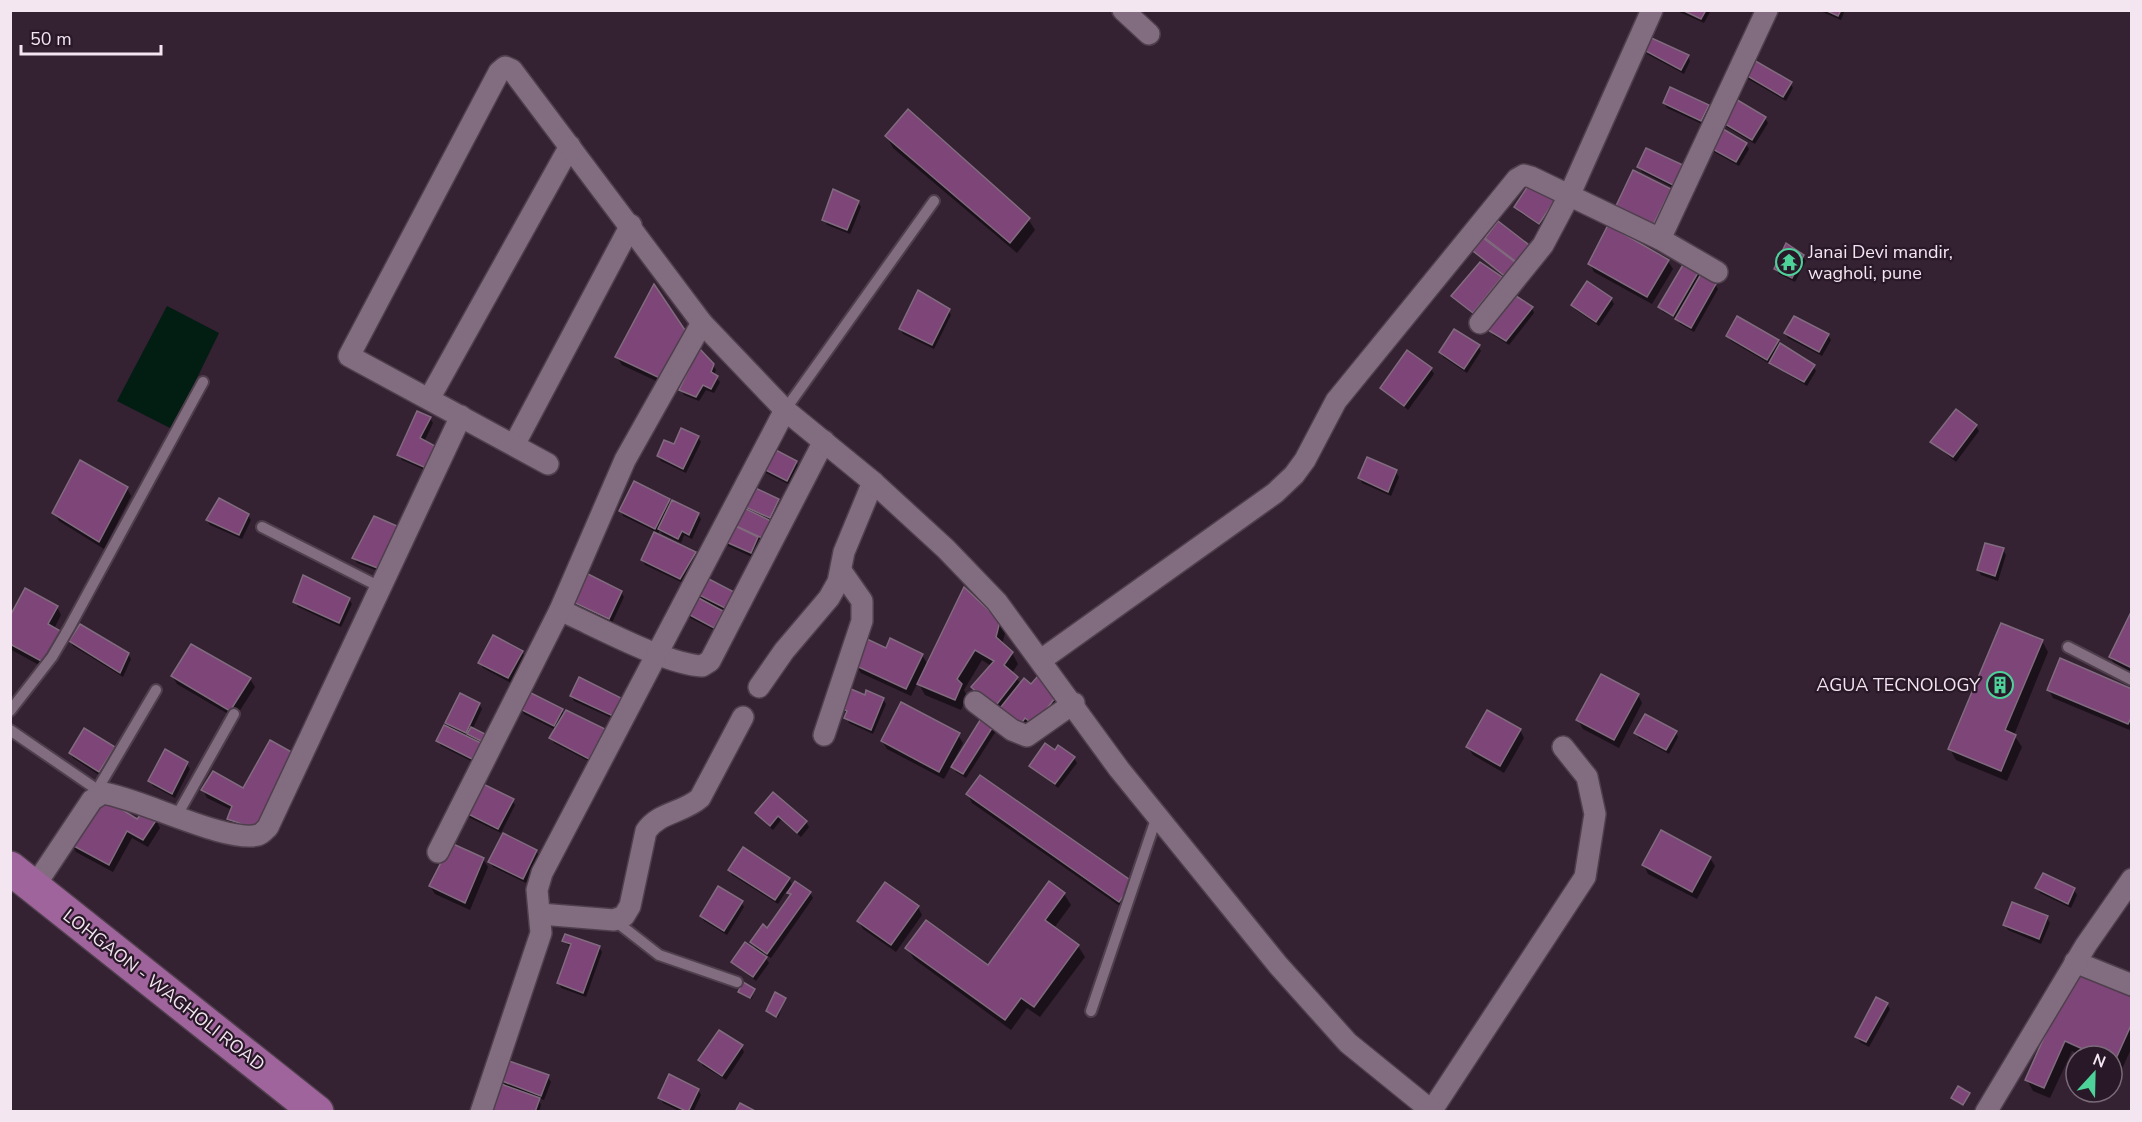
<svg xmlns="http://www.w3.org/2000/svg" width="2142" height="1122" font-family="'Nunito Sans',sans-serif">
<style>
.water{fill:#021d11}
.shadow{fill:#0007}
.building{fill:#7d4578;stroke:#816b7e;stroke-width:1.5}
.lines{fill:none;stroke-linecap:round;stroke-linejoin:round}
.lane-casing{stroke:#4f3f4d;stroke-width:14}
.street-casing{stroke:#4f3f4d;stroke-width:24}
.primary-casing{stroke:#4f3f4d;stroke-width:36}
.lane{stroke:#826c7f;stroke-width:10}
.street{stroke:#826c7f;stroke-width:21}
.primary{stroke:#9f649b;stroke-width:33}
.labels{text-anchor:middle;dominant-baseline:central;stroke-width:4.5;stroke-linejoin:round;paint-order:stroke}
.poi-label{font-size:18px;fill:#f3e6f1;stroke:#291828;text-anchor:start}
.street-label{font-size:18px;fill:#f3e6f1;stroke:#291828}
</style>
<rect width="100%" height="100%" fill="#342132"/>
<path class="water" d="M167 306 219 333 172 429 117 401Z"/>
<g class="shadow">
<path d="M1675 10H1711L1704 23Z"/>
<path d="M1818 10H1845L1841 20Z"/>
<path d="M1644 48 1688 56 1690 61 1684 74 1647 54Z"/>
<path d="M1745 74 1790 83 1793 88 1786 101 1748 79Z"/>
<path d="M1664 103 1708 107 1710 112 1704 125 1667 108Z"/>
<path d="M1765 118 1768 123 1755 144 1725 126 1722 121Z"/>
<path d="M887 137 1028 219 1035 230 1017 253 893 148Z"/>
<path d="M1746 144 1749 149 1739 166 1712 151 1709 146Z"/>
<path d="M1681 166 1684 172 1676 189 1642 172 1639 167Z"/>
<path d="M1670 190 1674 198 1657 234 1621 217Z"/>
<path d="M1554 201 1557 206 1543 228 1519 212 1516 207Z"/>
<path d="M858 202 861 207 850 234 827 225 824 219Z"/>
<path d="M1498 223 1532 249 1511 282 1474 251Z"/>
<path d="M1803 256 1806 261 1795 282 1779 274 1776 269Z"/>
<path d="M1668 261 1673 269 1652 304 1594 272 1590 264Z"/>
<path d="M1698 272 1701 277 1715 284 1718 289 1694 332 1680 324 1677 319 1663 312 1660 307Z"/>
<path d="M1501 278 1504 283 1476 317 1453 296Z"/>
<path d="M654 287 667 386 622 365 617 357Z"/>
<path d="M1611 299 1614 304 1599 326 1576 310 1573 305Z"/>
<path d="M1532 308 1534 313 1509 345 1493 335 1490 330Z"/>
<path d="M948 310 951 315 934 349 903 334 900 329Z"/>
<path d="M1785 333 1828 335 1831 340 1822 356 1788 338Z"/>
<path d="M1728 336 1778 341 1813 366 1816 371 1807 386 1731 341Z"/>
<path d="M1478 346 1481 351 1467 373 1443 357 1441 352Z"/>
<path d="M713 365 716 370 714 375 720 382 714 393 706 390 699 401 684 395 681 390Z"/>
<path d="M1431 369 1434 374 1408 410 1381 388Z"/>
<path d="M430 418 433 423 424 442 434 447 437 453 429 472 402 460 399 455Z"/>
<path d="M1976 426 1979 431 1956 462 1932 442Z"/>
<path d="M698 437 701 442 686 473 661 461 658 456 674 446Z"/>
<path d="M1368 459 1396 472 1399 477 1391 496 1362 483 1360 478Z"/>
<path d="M796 462 799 467 790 485 764 472 761 467Z"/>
<path d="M127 488 131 496 104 549 59 521 54 513Z"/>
<path d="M669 501 671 505 698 514 701 519 692 539 684 535 681 543 662 534 660 530 657 535 695 553 698 558 683 583 645 565 642 560 656 532 623 516 621 511Z"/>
<path d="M778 501 781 506 772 527 754 558 728 546 725 541 747 511 743 505Z"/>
<path d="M248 515 251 520 242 539 210 525 207 520Z"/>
<path d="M374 518 383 573 357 563 354 558Z"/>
<path d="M2003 550 2006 555 1998 581 1981 575 1978 570Z"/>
<path d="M621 592 624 597 612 623 577 607 574 601Z"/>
<path d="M733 593 736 598 728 612 720 608 725 617 717 632 690 618 687 613 704 602 698 594Z"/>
<path d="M349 599 352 604 341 627 298 607 295 602Z"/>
<path d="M57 607 61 615 54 629 48 670 10 649V620Z"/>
<path d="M2132 614V675L2117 668 2110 657Z"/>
<path d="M999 622 1005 633 1002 645 1012 653 1018 664 1012 673 1021 684 1063 702 1026 731 980 698 973 687 991 666 982 660 964 690 967 696 961 710 925 695 918 682 911 696 861 673 856 665 887 650 922 655 928 665Z"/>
<path d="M70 641 128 654 131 659 123 677 73 646Z"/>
<path d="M2042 641 2048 652 2014 735 2022 747 2007 781 1956 760 1950 749Z"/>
<path d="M522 652 525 657 511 683 483 668 480 663Z"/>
<path d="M172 676 250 679 255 687 235 718 177 684Z"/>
<path d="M2049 690 2132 691V731L2053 698Z"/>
<path d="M1638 695 1642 703 1619 748 1583 729 1578 720Z"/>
<path d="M571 696 620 700 623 705 616 720 574 701Z"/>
<path d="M883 699 886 704 873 734 849 723 844 709Z"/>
<path d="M479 704 482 709 472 730 485 737 482 742 477 740 482 749 475 763 441 746 438 741 451 730 447 723Z"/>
<path d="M521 709 562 711 564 715 604 730 607 735 592 763 554 743 551 738 556 730 524 714Z"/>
<path d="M983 719 996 731 966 778 956 772 952 764 944 779 887 749 882 741 958 735 963 743 952 764 954 765Z"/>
<path d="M1520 730 1524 738 1504 773 1473 755 1468 747Z"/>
<path d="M1676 732 1678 737 1669 754 1639 738 1636 733Z"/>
<path d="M113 748 116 753 102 777 73 758 70 753Z"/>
<path d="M1055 752 1074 758 1077 763 1058 788 1031 766Z"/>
<path d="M187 764 190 769 175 798 153 786 150 781Z"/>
<path d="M214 773 271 833 233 827 228 819 232 810 207 798 203 790Z"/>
<path d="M773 794 806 822 809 827 801 837 781 820 773 830 760 818 757 813Z"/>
<path d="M968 795 1132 883 1124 909 972 803Z"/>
<path d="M512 800 515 805 501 833 470 818 467 813Z"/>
<path d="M156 820 160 828 148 847 132 838 113 872 76 852 72 844 137 821Z"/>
<path d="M536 851 539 856 526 883 493 867 490 862Z"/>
<path d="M1710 858 1715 866 1697 899 1648 874 1644 865Z"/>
<path d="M483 859 488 867 470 910 435 894 430 886Z"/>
<path d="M729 870 789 879 793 886 810 893 813 898 771 958 763 953 769 963 756 981 733 962 758 952 752 942 768 930 791 897 787 890 778 904 732 875Z"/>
<path d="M2037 888 2074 890 2077 895 2071 908 2040 893Z"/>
<path d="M1064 894 1071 905 1054 928 1078 946 1085 957 1040 1017 1027 1008 1011 1030 914 959 907 948 988 967Z"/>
<path d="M741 902 744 907 727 935 704 921 701 916Z"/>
<path d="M918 907 922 915 896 952 863 929 858 921Z"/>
<path d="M2047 918 2050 923 2041 944 2008 930 2005 925Z"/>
<path d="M564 941 599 947 602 952 586 997 561 988 559 983 571 948Z"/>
<path d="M2076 970 2132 995V1047L2120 1073 2112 1069V1056H2082L2072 1051 2050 1098 2033 1091 2027 1080Z"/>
<path d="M754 990 752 999 739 992Z"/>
<path d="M785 999 778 1018 768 1013 767 1011Z"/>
<path d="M1887 1004 1890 1009 1869 1047 1860 1042 1857 1037Z"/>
<path d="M741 1046 744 1052 726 1080 703 1066 700 1060Z"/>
<path d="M548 1077 551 1082 544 1100 538 1098 541 1105 539 1112H492L507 1088 503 1081Z"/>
<path d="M698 1090 701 1095 693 1112H681L663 1103 660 1097Z"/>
<path d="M1969 1094 1964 1106 1953 1098Z"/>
</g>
<g class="building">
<path d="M1682 10H1706L1701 19Z"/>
<path d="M1825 10H1841L1838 16Z"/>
<path d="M1647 36 1689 55 1681 70 1642 49Z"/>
<path d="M1752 59 1792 82 1783 97 1744 74Z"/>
<path d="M1670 87 1709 105 1701 121 1663 103Z"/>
<path d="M1734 98 1766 117 1752 140 1720 121Z"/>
<path d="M908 109 1030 218 1010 243 885 136Z"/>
<path d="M1718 126 1747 143 1736 162 1707 146Z"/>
<path d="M1646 148 1683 165 1673 185 1637 167Z"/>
<path d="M1633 170 1671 189 1652 227 1615 208Z"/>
<path d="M1530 183 1555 200 1539 224 1514 207Z"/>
<path d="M833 189 859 201 847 230 822 220Z"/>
<path d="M1498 221 1533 248 1519 264 1485 238Z"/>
<path d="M1608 225 1669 260 1647 297 1588 264Z"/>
<path d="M1483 238 1519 265 1507 278 1473 251Z"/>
<path d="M1786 243 1804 255 1792 278 1774 269Z"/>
<path d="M1480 262 1502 277 1473 313 1451 296Z"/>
<path d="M1684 263 1699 271 1673 316 1658 307Z"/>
<path d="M1701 274 1717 282 1691 328 1675 319Z"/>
<path d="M1587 281 1612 298 1596 322 1571 305Z"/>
<path d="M654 284 689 336 662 379 615 357Z"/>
<path d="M918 290 950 309 932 345 899 329Z"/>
<path d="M1516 296 1533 307 1506 341 1488 330Z"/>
<path d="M1737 316 1779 340 1767 360 1726 336Z"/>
<path d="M1794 316 1829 334 1819 352 1784 333Z"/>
<path d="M1454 329 1480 345 1464 369 1439 352Z"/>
<path d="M1780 343 1815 365 1804 382 1769 363Z"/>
<path d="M699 348 714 364 711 372 718 376 711 389 703 385 696 397 679 390Z"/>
<path d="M1407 350 1432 368 1404 406 1380 388Z"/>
<path d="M1956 409 1977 425 1953 457 1930 442Z"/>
<path d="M417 411 431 417 420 438 435 446 426 468 397 455Z"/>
<path d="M681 428 699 436 683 469 657 456 664 440 674 444Z"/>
<path d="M770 447 797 461 787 481 760 467Z"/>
<path d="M1367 457 1397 470 1388 492 1358 478Z"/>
<path d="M80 460 128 487 99 542 52 513Z"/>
<path d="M634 481 670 499 655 529 619 511Z"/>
<path d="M751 486 779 499 770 518 741 505Z"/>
<path d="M219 498 249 514 239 535 206 520Z"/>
<path d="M672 500 699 513 689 535 682 531 678 539 658 529Z"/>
<path d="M740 506 771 521 762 538 732 524Z"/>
<path d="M374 516 399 527 380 569 352 558Z"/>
<path d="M731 524 758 537 751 553 724 541Z"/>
<path d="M654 532 696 552 680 579 641 560Z"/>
<path d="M1985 543 2004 548 1995 576 1977 570Z"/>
<path d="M586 573 622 591 609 619 573 602Z"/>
<path d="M303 575 350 598 339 623 293 602Z"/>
<path d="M705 577 734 592 725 608 697 594Z"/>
<path d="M964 587 1000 621 996 637 1013 652 1004 665 1018 677 994 708 971 687 994 661 975 650 957 679 962 684 955 700 917 684Z"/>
<path d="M25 588 58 606 48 624 62 632 43 662 10 644V616Z"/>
<path d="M695 596 723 611 714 628 686 613Z"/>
<path d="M2132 610V668L2109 657Z"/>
<path d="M2001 623 2043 640 2005 730 2016 735 2001 771 1948 749Z"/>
<path d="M80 624 129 653 120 673 69 641Z"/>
<path d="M493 635 523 651 508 678 478 663Z"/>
<path d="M890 638 923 654 906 689 854 665 867 639 886 648Z"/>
<path d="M191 644 251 678 230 711 171 676Z"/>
<path d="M2060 658 2132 689V716L2128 724 2047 690Z"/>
<path d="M1601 674 1639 694 1614 740 1576 720Z"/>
<path d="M1038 676 1059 693 1034 725 1025 718 1021 724 1000 708 1024 678 1031 684Z"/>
<path d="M579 677 621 698 613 716 570 696Z"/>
<path d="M851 689 865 695 866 690 884 698 871 730 844 718 847 711 843 709Z"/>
<path d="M529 692 563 709 554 726 520 709Z"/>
<path d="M460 693 480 703 466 733 445 723Z"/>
<path d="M901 702 960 733 939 772 881 741Z"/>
<path d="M566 710 605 729 589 759 549 738Z"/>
<path d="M1487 710 1521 729 1500 766 1466 747Z"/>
<path d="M1645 714 1677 731 1666 750 1634 733Z"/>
<path d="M982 717 994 725 963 774 951 767Z"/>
<path d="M444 725 481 743 472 759 436 741Z"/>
<path d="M471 727 485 734 481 741 467 734Z"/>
<path d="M84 728 115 747 99 772 69 753Z"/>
<path d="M270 740 297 755 260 830 227 819 232 806 201 790 213 771 243 788Z"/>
<path d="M1045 743 1055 750 1058 745 1075 757 1055 784 1029 766Z"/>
<path d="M165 749 188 762 172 794 148 781Z"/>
<path d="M980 775 1133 882 1119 902 966 794Z"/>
<path d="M481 783 514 799 498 829 466 813Z"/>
<path d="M773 792 807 821 797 833 778 816 770 826 755 813Z"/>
<path d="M105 799 137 819 143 812 157 819 143 840 127 831 109 865 70 844Z"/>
<path d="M1661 830 1711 857 1692 892 1642 865Z"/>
<path d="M503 833 537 850 523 879 488 862Z"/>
<path d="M451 843 484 858 465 903 429 886Z"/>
<path d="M743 847 790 878 775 900 728 870Z"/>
<path d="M2043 873 2075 888 2068 904 2035 888Z"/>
<path d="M795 881 811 892 767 954 750 942 763 924 767 928 791 894 787 893Z"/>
<path d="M1049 881 1065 893 1045 920 1079 945 1034 1007 1021 998 1005 1020 905 948 926 920 988 965Z"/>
<path d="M885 882 919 906 891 945 857 921Z"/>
<path d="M718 886 743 901 724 931 700 916Z"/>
<path d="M2012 902 2048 916 2039 939 2003 925Z"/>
<path d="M565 934 600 946 583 993 557 983 571 944 562 941Z"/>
<path d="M745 942 767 957 753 977 731 962Z"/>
<path d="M2075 968 2132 993V1023L2114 1063 2112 1056H2098L2065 1041 2044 1088 2025 1080Z"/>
<path d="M743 982 755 989 750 998 738 992Z"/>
<path d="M775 992 786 998 776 1017 766 1011Z"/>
<path d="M1876 997 1888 1003 1866 1042 1855 1037Z"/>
<path d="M719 1030 743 1045 722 1076 698 1060Z"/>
<path d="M509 1061 549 1075 541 1096 502 1081Z"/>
<path d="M669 1074 699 1089 688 1112 658 1098Z"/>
<path d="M501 1084 540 1098 535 1112H491Z"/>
<path d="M1958 1086 1970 1093 1963 1105 1951 1098Z"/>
<path d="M740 1103 757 1112H735Z"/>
</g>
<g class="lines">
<defs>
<g id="lane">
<path d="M785 410 934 201"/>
<path d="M262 527 380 587"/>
<path d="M2068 647 2132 680"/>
<path d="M10 711 52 657 69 628 203 382"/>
<path d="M10 730 102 793"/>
<path d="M97 790 156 690"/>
<path d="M176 817 234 714"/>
<path d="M614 920 659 955 737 982"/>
<path d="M1091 1011 1157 816"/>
</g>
<g id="street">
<path d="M1123 10 1149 34"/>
<path d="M1660 239 1717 272"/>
<path d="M1480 323 1543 245 1569 196 1652 10"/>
<path d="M429 399 570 146"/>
<path d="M514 445 631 225"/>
<path d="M548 464 349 356 499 72 505 67 512 70 702 323 785 410"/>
<path d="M560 610C596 626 665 664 702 666L710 661 824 441"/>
<path d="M1041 660 1275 493 1294 475 1305 460 1336 401 1517 179 1524 175 1531 177 1660 239 1767 10"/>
<path d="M759 687 784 651 829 598 838 582 844 552 873 482"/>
<path d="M975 702 1012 730 1027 736 1074 703"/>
<path d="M824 735 862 621V601L841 571"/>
<path d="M438 852 560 610 625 460 702 323"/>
<path d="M34 887 92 800 103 793C139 798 228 844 258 835 262 834 265 830 268 827L461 416"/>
<path d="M540 914 614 920 624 916 630 906 646 831C659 812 683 813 700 798L743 717"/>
<path d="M2075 962 2132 985"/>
<path d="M1432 1110 1585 877 1595 814 1587 777 1563 747"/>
<path d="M481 1112 541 933 537 890 542 873 785 410 873 482 946 549 997 602 1119 769 1278 965 1348 1043 1433 1112"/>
<path d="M1986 1112 2086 945 2132 879"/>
</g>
<path id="primary" d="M10 868 317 1112"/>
</defs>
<use href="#lane" class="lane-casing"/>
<use href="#street" class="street-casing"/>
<use href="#primary" class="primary-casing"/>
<use href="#lane" class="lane"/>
<use href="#street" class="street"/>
<use href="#primary" class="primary"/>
</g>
<defs>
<symbol id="temple-ring" viewBox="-11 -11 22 22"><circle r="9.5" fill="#291828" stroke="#4dd39a" stroke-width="1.5"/><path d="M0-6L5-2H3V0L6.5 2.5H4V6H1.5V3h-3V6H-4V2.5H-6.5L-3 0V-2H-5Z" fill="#4dd39a"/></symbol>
<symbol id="building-ring" viewBox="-11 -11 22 22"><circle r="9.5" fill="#291828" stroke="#4dd39a" stroke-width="1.5"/><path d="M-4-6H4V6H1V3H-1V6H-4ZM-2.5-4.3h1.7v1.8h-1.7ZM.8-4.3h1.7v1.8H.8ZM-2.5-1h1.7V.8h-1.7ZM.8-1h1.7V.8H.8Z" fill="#4dd39a"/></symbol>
</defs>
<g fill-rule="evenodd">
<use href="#temple-ring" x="1774" y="247" width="30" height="30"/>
<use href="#building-ring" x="1985" y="670" width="30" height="30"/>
</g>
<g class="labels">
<g class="poi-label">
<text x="1808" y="252">Janai Devi mandir,<tspan x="1808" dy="21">wagholi, pune</tspan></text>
<text x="1980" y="685" text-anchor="end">AGUA TECNOLOGY</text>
</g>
<g class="street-label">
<text transform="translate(164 990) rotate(38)">LOHGAON - WAGHOLI ROAD</text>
</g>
</g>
<rect width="2142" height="1122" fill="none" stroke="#f3e6f1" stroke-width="24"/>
<g transform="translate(2094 1074) rotate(22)"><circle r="28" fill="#291828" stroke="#7a6a78" stroke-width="1.5"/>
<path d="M0-4.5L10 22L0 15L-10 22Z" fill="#4dd39a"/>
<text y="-9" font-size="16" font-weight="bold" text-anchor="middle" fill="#f3e6f1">N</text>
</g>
<path d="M21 45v9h140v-9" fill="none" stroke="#f3e6f1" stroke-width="3"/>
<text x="30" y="45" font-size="18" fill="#f3e6f1" stroke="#291828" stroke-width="4.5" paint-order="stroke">50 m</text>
</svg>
